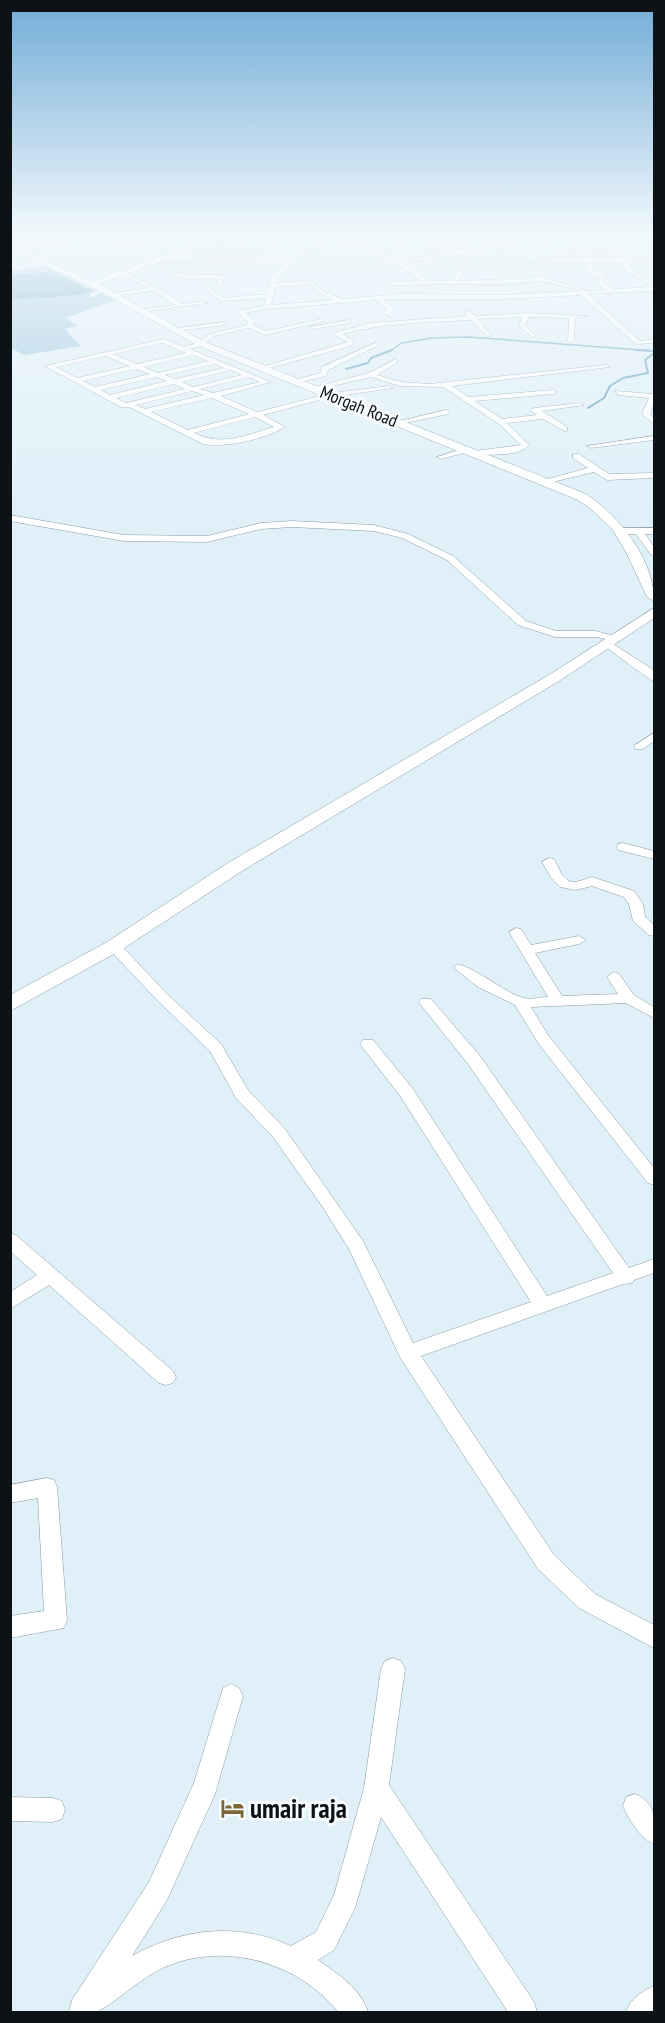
<svg xmlns="http://www.w3.org/2000/svg" width="665" height="2023" font-family="'PT Sans Narrow',sans-serif">
<style>
.green{fill:#98c5dc}
.water{fill:#61a0bd}
.lines{fill:none;stroke-linecap:round;stroke-linejoin:round}
.stream-far1{stroke:#61a0bd;stroke-width:1.5}
.stream{stroke:#61a0bd;stroke-width:2}
.street-casing{stroke:#8b9ba3;stroke-width:1}
.secondary-casing{stroke:#8b9ba3;stroke-width:1}
.street{fill:#fff;fill-rule:evenodd}
.secondary{fill:#fff;fill-rule:evenodd}
.labels{text-anchor:middle;dominant-baseline:central;stroke-width:6;stroke-linejoin:round;paint-order:stroke}
.far-street-label{font-size:18px;fill:#0c1215;stroke:#f8fbfd}
.near-poi-label{font-size:27px;font-weight:bold;fill:#0c1215;stroke:#f8fbfd;text-anchor:start}
</style>
<rect width="100%" height="100%" fill="#dff0f9"/>
<path class="green" d="M45 266 115 300 66 318 78 326 65 329 81 346 24 355 11 348 10 271Z"/>
<path class="water" d="M51 272 92 291 78 295 11 300V274Z"/>
<g class="lines">
<path class="stream-far1" d="M390 351 402 343 431 338 469 337 654 351"/>
<g class="stream">
<path d="M636 350 654 351"/>
<path d="M346 369 368 363 371 358 392 350"/>
<path d="M588 408 604 398 610 386 623 378 648 373 645 360 654 353"/>
</g>
<defs>
<g id="street">
<path d="M235 235H248L215 241 212 239Z"/>
<path d="M249 235 275 238 285 247 182 250 279 245 271 240Z"/>
<path d="M309 235 318 237 319 243 355 239H394L404 243 440 244 487 239 490 241 440 248 403 247 393 243H362L369 249 399 261 463 249 529 241 531 244 404 263 429 281H451L468 260 471 262 457 281 533 278 535 275 587 291 606 290 598 284 599 277 589 272 585 262H529L553 258H621L614 251 562 254 546 246 548 243 563 250 617 248 627 258 645 259 643 262H629L631 268 654 284V291L588 294 640 341 654 339V343L636 344 581 295 501 299H384L395 310 391 312 394 315 391 317 384 313V311L388 309 377 300 267 309 245 313 254 321 253 325 266 331 322 319 325 321 265 335 249 328 214 336 205 343V345L190 349 271 382 221 396 257 412 332 393 389 386 393 388 331 397 263 415 285 427C266 439 226 448 203 444L129 407H121L45 366 164 339 184 347 197 343 210 334 247 325 248 322 238 313V311L264 306 266 298 221 301 203 287 217 284 216 278 185 279 159 270 162 268 185 275H225L222 278V286L211 288 224 298 267 294 272 276 286 265 147 263 288 261 294 253 314 246 313 239ZM355 244 365 251 399 265 421 281 388 282 390 285 504 284 543 281 581 291 501 295 400 294 342 299 322 290 311 280 276 283 278 277C289 270 290 262 298 256 311 245 339 245 355 244ZM591 262H623L626 270 652 287 614 289 603 282 605 276 594 270ZM310 284 318 292 334 300 271 305 275 287ZM163 343 186 353 137 364 113 354ZM193 355 208 361 158 373 144 367ZM105 356 130 366 77 378 56 367ZM215 364 224 368 175 379 165 375ZM136 369 150 374 95 387 83 381ZM231 370 242 375 193 387 182 382ZM157 377 167 381 110 395 101 390ZM249 377 260 382 213 393 200 389ZM174 384 185 389 126 403 116 398ZM192 391 204 395 145 409 136 405ZM212 398 249 414 188 430 151 412ZM255 417 274 427C246 435 223 447 194 433Z"/>
<path d="M557 235H563L581 247 576 248Z"/>
<path d="M186 237 184 240 126 245 10 247V243L126 241Z"/>
<path d="M123 271 168 294 182 304 205 301 208 303 141 312 143 309 175 305 153 291 112 296 114 293 148 288 121 274Z"/>
<path d="M101 288 106 289 93 297H89V295Z"/>
<path d="M468 310 475 316 526 313 587 316 575 318 574 341 571 343 568 341 569 318 529 317 525 326 536 336 533 338 519 326 522 317 478 319 491 335 488 337 471 320C428 322 384 323 342 334L354 341 351 346 262 370 258 368 348 342 334 335V333L370 323 468 316 465 312Z"/>
<path d="M349 320 351 323 313 329 310 327Z"/>
<path d="M225 322 227 325 174 331 171 329Z"/>
<path d="M377 342 379 345 328 370 326 376 296 383 292 381 320 373 322 367Z"/>
<path d="M396 359 398 362 377 375 401 382 429 384 606 365 610 367 452 386 469 397 553 390 557 392 553 394 475 401 502 419 537 415 530 410 534 408 580 403 584 405 542 411 567 427V431H564L543 419 507 423 529 445C519 457 492 454 477 455L473 453 474 451 521 445 499 424 443 387 400 386 371 377 315 390 311 388 369 373Z"/>
<path d="M615 391 654 394V403L650 414 654 418V424L642 414 649 398 618 395Z"/>
<path d="M446 410 450 412 449 414 400 424 396 422Z"/>
<path d="M654 436V440L591 448 587 446Z"/>
<path d="M468 447 472 449 471 451 441 459 437 457Z"/>
<path d="M573 454H579L609 474 654 473V478L607 480 594 472 544 484V480L588 468 573 458Z"/>
<path d="M10 515 124 535 207 536 261 523 292 521 374 525 408 534 453 556 526 621 556 631H596L620 638 615 641 596 637H555L518 625 447 560 402 538 374 531 292 527 261 529 207 542 124 541 10 521Z"/>
<path d="M654 528V534H645L654 547V556L651 555 636 534H622L617 531 622 528Z"/>
<path d="M607 640 652 669 654 672V681C649 680 612 651 603 645L602 643Z"/>
<path d="M654 733V741L643 749H635V745Z"/>
<path d="M623 843 654 851V859L618 850 617 847 618 844Z"/>
<path d="M549 858 554 859 562 875 570 882H576L592 877 634 891 643 904 645 917 654 925V936L649 935 633 921 629 904 624 897 592 886 576 890 560 887 552 879 542 862Z"/>
<path d="M516 928 521 929 531 945 579 936 586 940 579 944 535 953 562 996 618 994 607 977 614 972 619 974 634 995 654 1007V1018L626 1003 531 1007 548 1035 654 1168V1185L648 1183 538 1043 515 1005 478 987 454 968 456 965C468 962 506 994 524 998 531 1000 540 997 548 997L509 932Z"/>
<path d="M114 942 119 943 168 995 221 1044 248 1090 285 1129 363 1241 413 1343 531 1302 401 1097 363 1048 360 1044 363 1040H373L413 1089 547 1296 613 1273 468 1064 421 1005 419 1002 421 999H431L480 1056 629 1268 654 1259V1273L634 1280 632 1283 623 1284 421 1356 554 1555 595 1594 654 1625V1648L579 1608 538 1569 401 1359 349 1249 322 1206 273 1137 236 1098 210 1051 158 1001 109 949 107 946Z"/>
<path d="M10 1233 16 1235 173 1371 176 1377 173 1383 166 1385 159 1383 49 1285 10 1309V1292L37 1275 10 1251Z"/>
<path d="M47 1478 54 1480 57 1487 67 1620 64 1628 10 1638V1616L44 1611 38 1498 10 1503V1485Z"/>
<path d="M393 1658 401 1661 405 1669 389 1785 534 2002 537 2012H508L381 1817 355 1908 334 1950 318 1960C338 1974 361 1989 368 2012H338C297 1960 217 1939 157 1971 135 1983 117 2001 97 2012 91 2015 76 2012 69 2012L72 2000 149 1882 194 1783 223 1688 231 1684 239 1688 243 1696 215 1794 167 1900 132 1956C182 1928 238 1922 291 1946L316 1932 334 1895 364 1788 381 1669 385 1661Z"/>
<path d="M635 1794C657 1803 656 1823 654 1844 640 1838 629 1820 623 1806L626 1797Z"/>
<path d="M10 1797 53 1798 62 1801 65 1810 62 1819 53 1822 10 1821Z"/>
<path d="M654 1986V2012H626C630 1999 641 1992 654 1986Z"/>
</g>
<g id="secondary">
<path d="M175 235 187 236 195 248 194 250 99 284 203 341 586 494C620 517 654 559 654 601L647 597 627 554 613 530 591 509 578 500 197 345 100 291 10 250V245L92 281 186 247Z"/>
<path d="M654 608V618L559 681 242 871 121 950 10 1011V995L107 942 228 863 549 675Z"/>
</g>
</defs>
<use href="#street" class="street-casing"/>
<use href="#secondary" class="secondary-casing"/>
<use href="#street" class="street"/>
<use href="#secondary" class="secondary"/>
</g>
<linearGradient id="sky" x2="0" y2="1"><stop stop-color="#72acd7"/><stop offset="0.45" stop-color="#f1f8fc"/><stop offset="1" stop-color="#f1f8fc" stop-opacity="0"/></linearGradient>
<rect width="665" height="518" fill="url(#sky)"/>
<defs>
<symbol id="hotel-bare" viewBox="-9 -9 18 18"><path d="M-6-4.5h1.5V1H6V5H4.5V3h-9V5H-6ZM-4 0a1.8 1.8 0 1 1 3.6 0ZM.5 0V-2.5h3Q6-2.5 6 0Z" fill="#7a6534" stroke="#f8fbfd" stroke-width="2.5" paint-order="stroke"/></symbol>
</defs>
<g fill-rule="evenodd">
<use href="#hotel-bare" x="216" y="1792" width="33" height="33"/>
</g>
<g class="labels">
<g class="far-street-label">
<text transform="translate(359 406) rotate(22)">Morgah Road</text>
</g>
<g class="near-poi-label">
<text x="250" y="1808">umair raja</text>
</g>
</g>
<rect width="665" height="2023" fill="none" stroke="#0c1215" stroke-width="24"/>
</svg>
